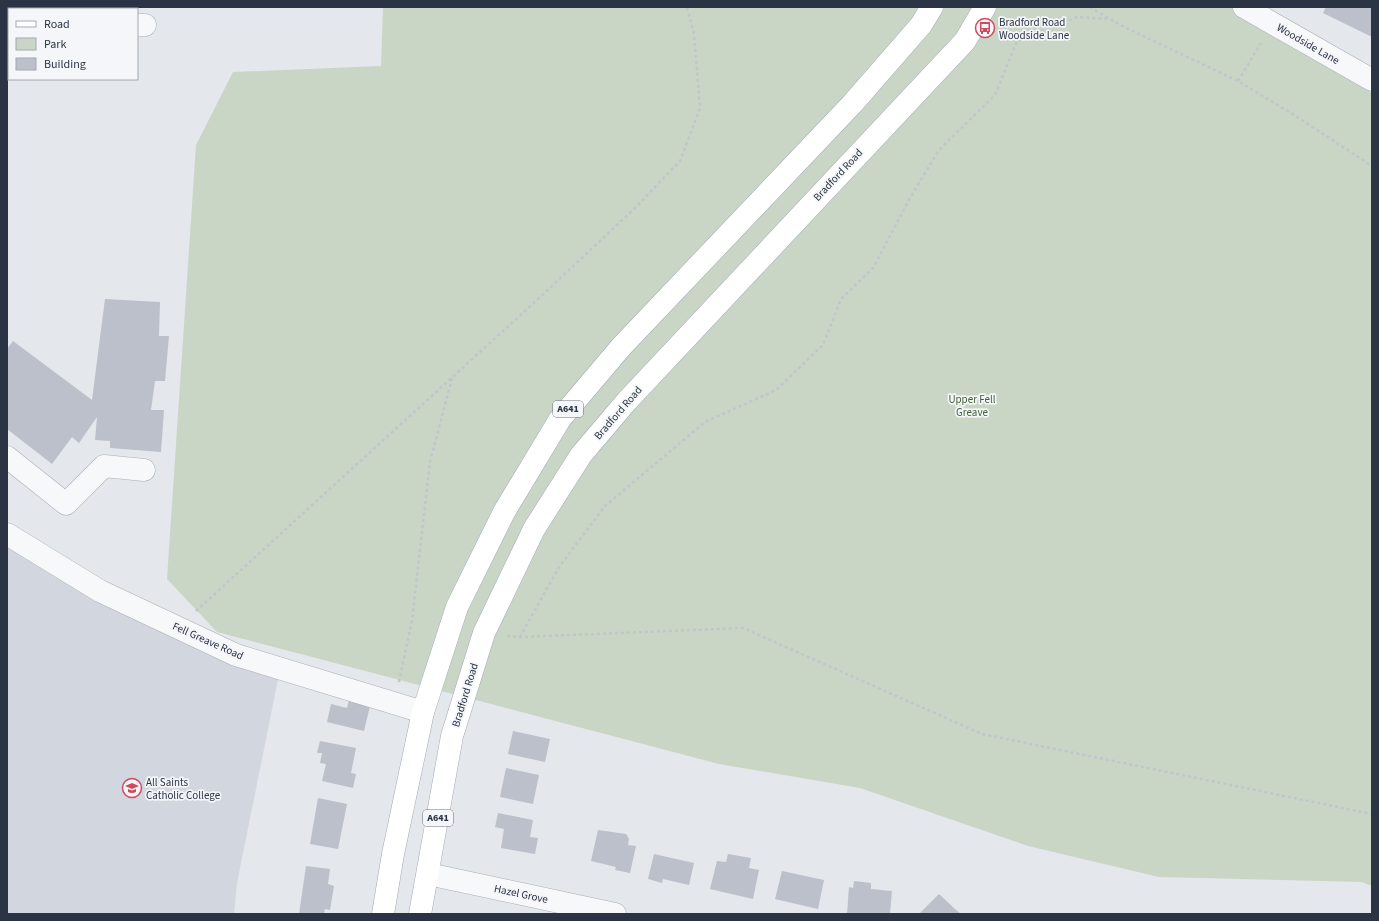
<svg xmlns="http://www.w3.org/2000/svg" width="1379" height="921" font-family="'Source Sans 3',sans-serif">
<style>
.built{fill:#d2d6de}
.green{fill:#c9d6c5}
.building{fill:#bbc0ca}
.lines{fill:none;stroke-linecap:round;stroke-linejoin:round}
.minor-casing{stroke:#a9aeb7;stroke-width:23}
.major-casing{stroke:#a3abb8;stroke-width:23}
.path{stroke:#c2c5cb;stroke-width:2.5;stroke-dasharray:3 3;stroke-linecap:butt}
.minor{stroke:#f7f8fa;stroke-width:22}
.major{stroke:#fff;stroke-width:22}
.labels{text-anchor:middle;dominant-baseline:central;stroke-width:3.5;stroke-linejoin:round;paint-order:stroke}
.shield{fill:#f4f6f9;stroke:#676e7b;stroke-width:1}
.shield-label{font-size:10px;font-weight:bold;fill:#2b3445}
.poi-label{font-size:11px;fill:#2b3445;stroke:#f4f6f9;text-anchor:start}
.street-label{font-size:11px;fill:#2b3445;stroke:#f4f6f9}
.park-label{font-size:11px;fill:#3f6138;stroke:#f4f6f9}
</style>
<rect width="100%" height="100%" fill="#e4e7ec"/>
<path class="built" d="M7 544 278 679 237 883 234 914H7Z"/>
<path class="green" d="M383 7H1232L1372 93V886L1362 882 1159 877 1028 846 860 788 719 764 217 632 167 579 196 145 233 72 381 66Z"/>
<g class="building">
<path d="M1326 7H1372V37L1323 13Z"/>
<path d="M105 299 160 302 159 336H169L165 381H155L151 410H164L161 452 110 448V441L95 440 97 417 79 443 72 437 52 464 7 429V349L13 341 92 400Z"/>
<path d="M349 700 370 706 364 731 327 722 331 704 347 708Z"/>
<path d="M513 731 550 739 545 762 508 754Z"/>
<path d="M320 741 356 748 351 773 356 774 353 788 322 781 326 764 320 763 322 753H317Z"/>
<path d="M506 768 539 775 533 804 500 797Z"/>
<path d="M318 798 347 804 338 849 310 844Z"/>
<path d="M498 813 533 820 530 837 538 838 535 854 501 848 504 829 495 827Z"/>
<path d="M598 830 626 834 629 839 628 845 636 846 630 873 615 870 616 867 591 861Z"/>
<path d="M654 854 694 863 689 885 663 879 662 883 648 879Z"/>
<path d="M728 854 751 858 749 868 759 870 753 899 710 889 717 861 726 862Z"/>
<path d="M306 866 330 869 328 884 334 886 330 910 325 909 324 914H299Z"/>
<path d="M782 871 824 880 818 909 775 899Z"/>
<path d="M854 881 871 883V889L892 891 890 914H847L849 887 853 888Z"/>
<path d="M939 894 955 909 961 914H919Z"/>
</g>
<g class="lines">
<defs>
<g id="minor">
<path d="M1244 7 1372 80"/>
<path d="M119 9V7"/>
<path d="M7 16H9"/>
<path d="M137 25H145"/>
<path d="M7 457 66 504 104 466 144 470"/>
<path d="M7 534 100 591 236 655 423 712"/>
<path d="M428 874 615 914"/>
</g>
<g id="major">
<path d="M383 914 393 854 423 712 457 607 504 512 560 419 621 347 853 103 921 25 932 7"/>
<path d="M420 914 452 736 484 633 534 529 581 455 626 402 965 41 985 7"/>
</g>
</defs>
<use href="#minor" class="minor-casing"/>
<use href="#major" class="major-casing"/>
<g class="path">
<path d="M1090 7 1120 25 1238 81 1294 115 1372 166"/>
<path d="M1238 81 1261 43"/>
<path d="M196 611 537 300 633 210 680 161 700 108 694 34 687 7"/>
<path d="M507 636 520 637 743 628 982 734 1372 814"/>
<path d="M520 637 559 567 605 506 705 422 776 390 823 345 841 299 873 268 910 198 939 150 995 95 1017 41 1077 17 1110 19"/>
<path d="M399 682 412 620 430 462 452 378"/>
</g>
<use href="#minor" class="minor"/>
<use href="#major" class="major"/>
</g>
<defs>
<symbol id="bus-ring" viewBox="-11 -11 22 22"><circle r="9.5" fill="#f4f6f9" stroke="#d1495b" stroke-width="1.5"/><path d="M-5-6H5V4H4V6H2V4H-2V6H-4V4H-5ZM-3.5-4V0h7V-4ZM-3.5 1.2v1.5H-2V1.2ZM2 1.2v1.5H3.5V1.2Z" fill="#d1495b"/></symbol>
<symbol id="school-ring" viewBox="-11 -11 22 22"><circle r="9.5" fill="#f4f6f9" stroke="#d1495b" stroke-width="1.5"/><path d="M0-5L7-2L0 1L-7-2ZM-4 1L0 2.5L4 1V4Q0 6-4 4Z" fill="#d1495b"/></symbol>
</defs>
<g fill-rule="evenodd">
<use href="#bus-ring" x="974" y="17" width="22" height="22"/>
<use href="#school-ring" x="121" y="777" width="22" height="22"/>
</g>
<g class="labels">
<g class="shield">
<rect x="553" y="401" width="30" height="16" rx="3"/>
<rect x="423" y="810" width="30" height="16" rx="3"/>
</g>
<g class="shield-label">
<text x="568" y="409">A641</text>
<text x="438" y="818">A641</text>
</g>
<g class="poi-label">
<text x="999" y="22">Bradford Road<tspan x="999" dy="13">Woodside Lane</tspan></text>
<text x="146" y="782">All Saints<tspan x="146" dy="13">Catholic College</tspan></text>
</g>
<g class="street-label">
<text transform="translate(1308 44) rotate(30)">Woodside Lane</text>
<text transform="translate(838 175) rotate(-47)">Bradford Road</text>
<text transform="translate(618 413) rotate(-49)">Bradford Road</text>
<text transform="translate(208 641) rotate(24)">Fell Greave Road</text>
<text transform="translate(465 695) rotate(-73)">Bradford Road</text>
<text transform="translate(521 894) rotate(12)">Hazel Grove</text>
</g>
<g class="park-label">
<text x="972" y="399">Upper Fell<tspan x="972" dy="13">Greave</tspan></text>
</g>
</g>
<rect width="1379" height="921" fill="none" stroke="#2b3445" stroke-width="16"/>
<rect x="8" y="8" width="130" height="72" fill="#f4f6f9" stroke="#a4a8b1"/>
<rect x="16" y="21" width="20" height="6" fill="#ffffff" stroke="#a4a8b1"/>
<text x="44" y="28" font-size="12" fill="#2b3445">Road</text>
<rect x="16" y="38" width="20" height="12" fill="#c9d6c5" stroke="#a4a8b1"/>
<text x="44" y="48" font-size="12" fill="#2b3445">Park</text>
<rect x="16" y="58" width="20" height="12" fill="#bbc0ca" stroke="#a4a8b1"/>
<text x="44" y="68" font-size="12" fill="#2b3445">Building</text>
</svg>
